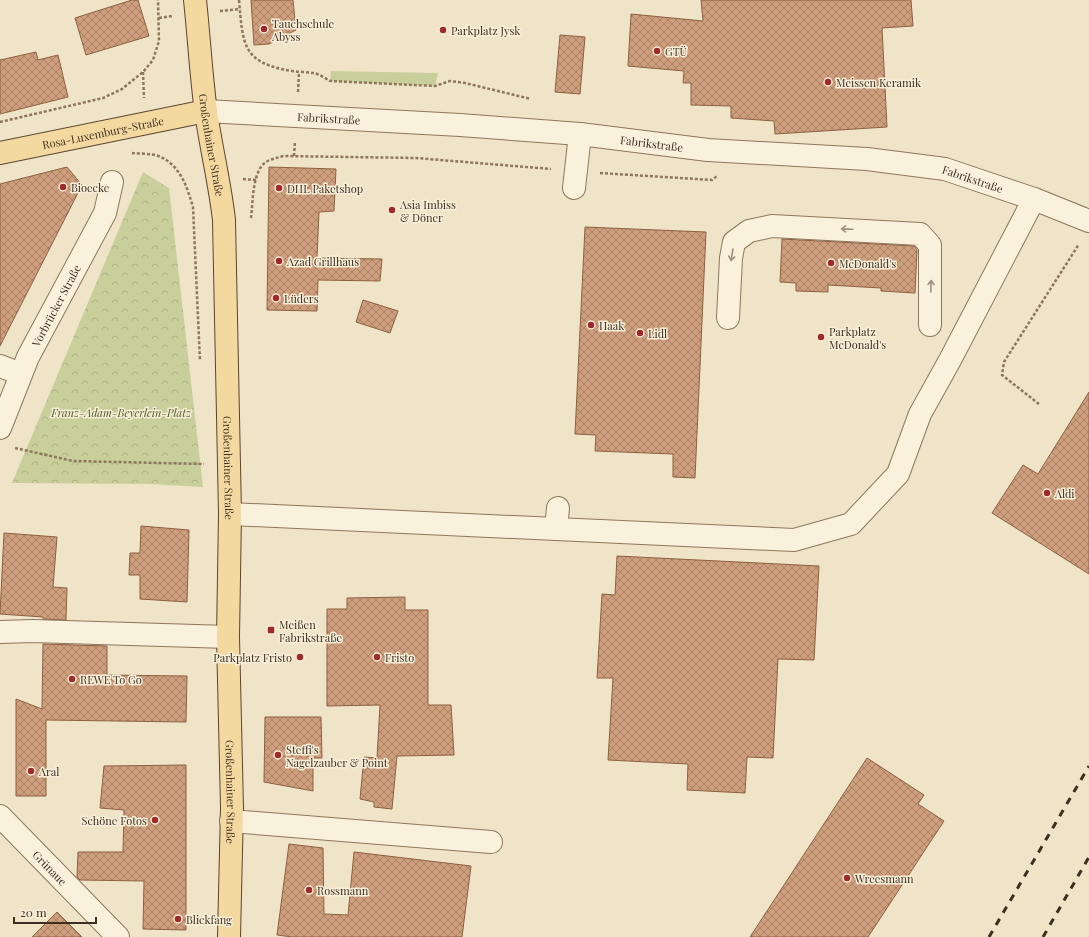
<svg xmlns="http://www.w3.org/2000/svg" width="1089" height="937" font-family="'Playfair Display',serif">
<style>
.grass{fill:#c9cf9b}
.park{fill:url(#park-crowns)}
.building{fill:url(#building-cross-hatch);stroke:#8d5f41}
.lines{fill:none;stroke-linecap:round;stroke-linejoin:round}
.minor-casing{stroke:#8d765c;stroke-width:24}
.major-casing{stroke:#5b4430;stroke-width:24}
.path{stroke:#8d765c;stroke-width:2.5;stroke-dasharray:3 2;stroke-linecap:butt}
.minor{stroke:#faf1dc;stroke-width:22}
.major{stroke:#f3d9a0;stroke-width:22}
.rail{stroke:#3d2e20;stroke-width:3;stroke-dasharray:7 7;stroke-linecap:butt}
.oneway{stroke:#9c907e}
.poi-dot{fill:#9e2a2b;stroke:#f7eed8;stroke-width:1.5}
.labels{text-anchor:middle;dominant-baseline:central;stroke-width:3;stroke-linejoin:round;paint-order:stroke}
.poi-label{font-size:11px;fill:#3d2e20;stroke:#f7eed8;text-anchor:start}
.street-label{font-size:11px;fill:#3d2e20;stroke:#f7eed8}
.park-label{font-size:11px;font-style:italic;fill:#4d5a26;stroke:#f7eed8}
</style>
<defs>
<pattern id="park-crowns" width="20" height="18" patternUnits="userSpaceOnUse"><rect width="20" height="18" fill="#c9cf9b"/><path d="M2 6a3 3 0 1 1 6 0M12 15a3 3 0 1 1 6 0" fill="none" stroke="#aeb285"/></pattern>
<pattern id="building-cross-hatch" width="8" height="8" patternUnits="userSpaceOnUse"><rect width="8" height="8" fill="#cf9f7d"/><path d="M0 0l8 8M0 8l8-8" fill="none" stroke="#a98266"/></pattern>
</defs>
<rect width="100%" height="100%" fill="#f0e4c8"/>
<path class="grass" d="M331 71 438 73 435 86 330 81Z"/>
<path class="park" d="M143 172 169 188 203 487 149 484 12 483Z"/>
<g class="building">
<path d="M132 0H138L149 36 86 55 75 18Z"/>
<path d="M251 0H293L296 30 269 44 254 45Z"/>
<path d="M701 0H911L913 26 882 28 887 127 775 134 774 121 731 118V106L691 105V83H683L684 71 628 66 631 14 703 21Z"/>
<path d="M560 35 585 37 580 94 555 92Z"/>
<path d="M36 52 38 60 58 55 68 97 0 114V60Z"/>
<path d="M67 167 82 185 0 346V184Z"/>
<path d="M269 167 336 169 334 211 319 212 317 258 382 259 380 281 318 280 317 311 267 310Z"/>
<path d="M585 227 706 232 695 478 673 477V454L595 451 596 435 575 434Z"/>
<path d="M782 239 914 246 917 250 915 293 881 291V288L828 285V292L796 291V283L780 282Z"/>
<path d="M363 300 398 311 390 333 356 322Z"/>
<path d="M1089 392V574L992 513 1023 465 1038 474Z"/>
<path d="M141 526 189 530 187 602 140 599V575H129L130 553H140Z"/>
<path d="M4 533 57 537 53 587 67 588 66 620 43 619V617L0 614Z"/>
<path d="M617 556 819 566 814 660 778 659 773 758 747 757 745 793 687 790 688 764 608 760 613 678H597L602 594 615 595Z"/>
<path d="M405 597V610H428V705H451L454 755 397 756 392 809 374 807V802L360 799 364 757 377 758 380 705 327 706V609H347V598Z"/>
<path d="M43 644 107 646V675L187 676 186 722 46 720V796H16V699L42 709Z"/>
<path d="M265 717H321L322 758H313V791L264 782Z"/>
<path d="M867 758 924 795 918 804 944 821 868 937H750Z"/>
<path d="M186 765V930L143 929 144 881 80 880 77 877 78 852H123L124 810 100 808 104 766Z"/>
<path d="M289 844 323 848 324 914 348 915 354 852 471 866 462 937H292L277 935Z"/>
<path d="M57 912 82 937H32Z"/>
</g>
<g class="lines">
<defs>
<g id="minor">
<path id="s1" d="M206 111 460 125 580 134 708 150 867 159 945 169 1034 199 1089 221"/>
<path d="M574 188 580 134"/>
<path d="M728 318 731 258 734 242 749 231 772 226 920 234 930 245V325"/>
<path d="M0 366 21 374"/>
<path id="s2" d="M0 428 28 357 105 213 112 182"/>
<path d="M230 514 794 540 851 524 898 474 920 414 950 360 1034 199"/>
<path d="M556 529 558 508"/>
<path d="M0 632 33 631 228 637"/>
<path id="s3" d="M0 816 118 937"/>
<path d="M231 821 491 842"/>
</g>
<g id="major">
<path id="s4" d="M195 0C199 37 201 75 206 112 211 148 220 184 224 220L230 514 228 637 232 808 229 937"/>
<path id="s5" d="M0 153 206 111"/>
</g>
</defs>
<use href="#minor" class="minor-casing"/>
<use href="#major" class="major-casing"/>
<g class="path">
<path d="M239 0C243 45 242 63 292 71 299 72 307 72 314 73 319 74 325 78 330 81L435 86 450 81 465 83 531 99"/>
<path d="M220 11 240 9"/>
<path d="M159 18 172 16"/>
<path d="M143 72 144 98"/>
<path d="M298 92 299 72"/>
<path d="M0 122 103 98 122 89 143 72 153 60 159 41 158 0"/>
<path d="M132 153C141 154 152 153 161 157 181 167 187 187 193 207L200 361"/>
<path d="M294 156 295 141"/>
<path d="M600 173 712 180 717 176"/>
<path d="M243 179 256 180"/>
<path d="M251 218C253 203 252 171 266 162 271 159 277 158 283 156L416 158 551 169"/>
<path d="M1039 404 1002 375 1004 362 1079 244"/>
<path d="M15 448 73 461 204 464"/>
</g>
<use href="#minor" class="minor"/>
<use href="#major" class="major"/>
<g class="rail">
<path d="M989 937 1089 766"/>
<path d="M1043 937 1089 857"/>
</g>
</g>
<defs><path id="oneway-shaft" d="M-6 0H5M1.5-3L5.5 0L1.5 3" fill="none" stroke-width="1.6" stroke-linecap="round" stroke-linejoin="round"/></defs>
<g class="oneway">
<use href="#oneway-shaft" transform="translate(847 229) rotate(-178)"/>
<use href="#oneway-shaft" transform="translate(732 255) rotate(99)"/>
<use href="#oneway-shaft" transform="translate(931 286) rotate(-89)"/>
</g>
<g class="poi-dot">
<circle cx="264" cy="29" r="4"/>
<circle cx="443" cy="30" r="4"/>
<circle cx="657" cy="51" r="4"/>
<circle cx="828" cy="82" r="4"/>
<circle cx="63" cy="187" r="4"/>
<circle cx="279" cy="188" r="4"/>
<circle cx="392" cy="210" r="4"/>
<circle cx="279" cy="261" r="4"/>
<circle cx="831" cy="263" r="4"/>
<circle cx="276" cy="298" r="4"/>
<circle cx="591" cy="325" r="4"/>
<circle cx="640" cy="333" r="4"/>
<circle cx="821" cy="337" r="4"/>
<circle cx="1047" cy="493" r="4"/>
<rect x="267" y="626" width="8" height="8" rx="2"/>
<circle cx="300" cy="657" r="4"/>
<circle cx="377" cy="657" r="4"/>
<circle cx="72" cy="679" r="4"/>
<circle cx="278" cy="755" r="4"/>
<circle cx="31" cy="771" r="4"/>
<circle cx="155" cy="820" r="4"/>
<circle cx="847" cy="878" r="4"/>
<circle cx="309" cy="890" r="4"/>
<circle cx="178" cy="919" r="4"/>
</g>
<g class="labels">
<g class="poi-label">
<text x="272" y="23">Tauchschule<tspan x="272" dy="13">Abyss</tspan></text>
<text x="451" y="30">Parkplatz Jysk</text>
<text x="665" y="51">GTÜ</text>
<text x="836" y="82">Meissen Keramik</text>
<text x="71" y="187">Bioecke</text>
<text x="287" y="188">DHL Paketshop</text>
<text x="400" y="204">Asia Imbiss<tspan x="400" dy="13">&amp; Döner</tspan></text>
<text x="287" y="261">Azad Grillhaus</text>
<text x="839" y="263">McDonald's</text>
<text x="284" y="298">Lüders</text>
<text x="599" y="325">Haak</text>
<text x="829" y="331">Parkplatz<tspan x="829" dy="13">McDonald's</tspan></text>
<text x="648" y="333">Lidl</text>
<text x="1055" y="493">Aldi</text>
<text x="279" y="624">Meißen<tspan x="279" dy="13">Fabrikstraße</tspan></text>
<text x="292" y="657" text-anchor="end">Parkplatz Fristo</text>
<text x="385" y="657">Fristo</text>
<text x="80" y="679">REWE To Go</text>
<text x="286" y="749">Steffi's<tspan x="286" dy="13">Nagelzauber &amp; Point</tspan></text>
<text x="39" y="771">Aral</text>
<text x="147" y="820" text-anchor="end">Schöne Fotos</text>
<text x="855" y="878">Wreesmann</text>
<text x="317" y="890">Rossmann</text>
<text x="186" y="919">Blickfang</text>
</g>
<g class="street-label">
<text stroke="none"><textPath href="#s1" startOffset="123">Fabrikstraße</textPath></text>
<text stroke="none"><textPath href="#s5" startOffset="105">Rosa-Luxemburg-Straße</textPath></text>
<text stroke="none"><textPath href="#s1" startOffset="447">Fabrikstraße</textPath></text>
<text stroke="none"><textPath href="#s4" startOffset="146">Großenhainer Straße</textPath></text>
<text stroke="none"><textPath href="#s1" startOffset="771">Fabrikstraße</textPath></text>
<text stroke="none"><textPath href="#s2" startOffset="135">Vorbrücker Straße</textPath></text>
<text stroke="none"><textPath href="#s4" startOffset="470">Großenhainer Straße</textPath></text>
<text stroke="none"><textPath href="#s4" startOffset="794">Großenhainer Straße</textPath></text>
<text stroke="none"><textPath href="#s3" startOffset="72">Grünaue</textPath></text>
</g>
<g class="park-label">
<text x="121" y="412">Franz-Adam-Beyerlein-Platz</text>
</g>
</g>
<path d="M14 917v6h82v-6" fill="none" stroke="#3d2e20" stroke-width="2"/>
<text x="20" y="917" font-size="12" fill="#3d2e20" stroke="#f7eed8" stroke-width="3" paint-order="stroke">20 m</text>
</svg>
